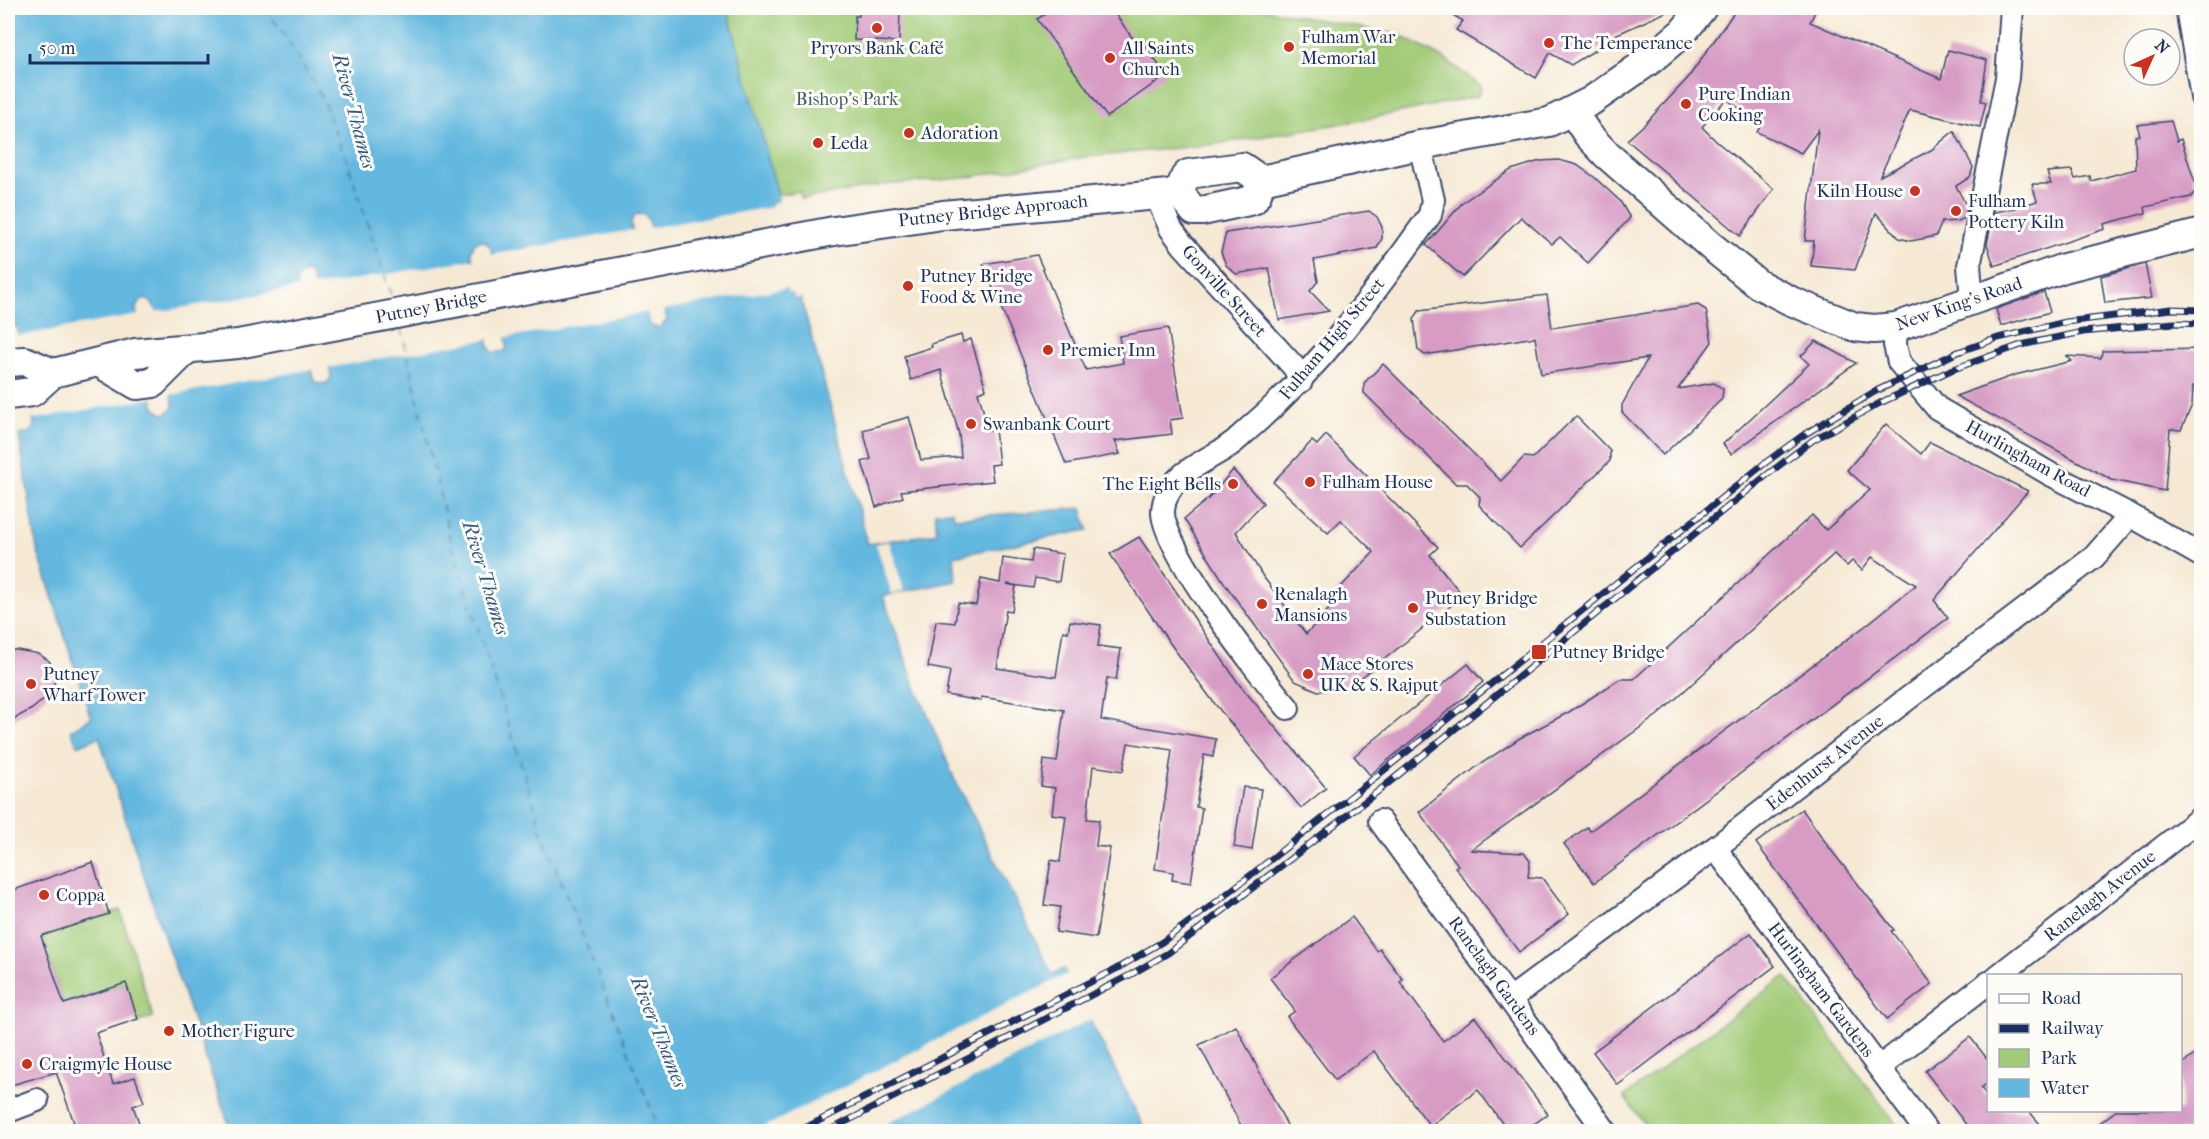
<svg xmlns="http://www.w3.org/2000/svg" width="2209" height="1139" font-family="'IM FELL French Canon',serif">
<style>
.green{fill:#a1cb77;stroke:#5e7d6a;stroke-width:1.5}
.water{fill:#63b8df;stroke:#3f749e;stroke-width:1.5;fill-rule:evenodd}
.pier{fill:#f6e9d4}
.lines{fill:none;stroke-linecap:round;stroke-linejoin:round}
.ferry{stroke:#315885;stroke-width:1.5;stroke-dasharray:8 6;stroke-linecap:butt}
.building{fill:#d79bc4}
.minor-casing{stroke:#3c4b70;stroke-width:26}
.major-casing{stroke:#3c4b70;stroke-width:32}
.minor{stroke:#fff;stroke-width:22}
.major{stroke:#fff;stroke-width:28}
.rail-casing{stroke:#1b2f5e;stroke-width:7}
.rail{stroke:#fdfcf7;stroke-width:4.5;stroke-dasharray:14;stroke-linecap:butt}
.poi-dot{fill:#c8321e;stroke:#fdfcf7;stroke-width:2}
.labels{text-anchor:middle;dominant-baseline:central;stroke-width:6;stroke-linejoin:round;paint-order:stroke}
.poi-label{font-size:18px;fill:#1b2f5e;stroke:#fdfcf7;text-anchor:start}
.park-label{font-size:18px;fill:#435e66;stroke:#fdfcf7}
.street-label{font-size:18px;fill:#1b2f5e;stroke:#fdfcf7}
.water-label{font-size:20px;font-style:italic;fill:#315885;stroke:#fdfcf7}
</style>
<rect width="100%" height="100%" fill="#fdfcf7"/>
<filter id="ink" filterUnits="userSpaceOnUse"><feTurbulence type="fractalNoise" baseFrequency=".0167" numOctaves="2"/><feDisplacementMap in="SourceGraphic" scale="12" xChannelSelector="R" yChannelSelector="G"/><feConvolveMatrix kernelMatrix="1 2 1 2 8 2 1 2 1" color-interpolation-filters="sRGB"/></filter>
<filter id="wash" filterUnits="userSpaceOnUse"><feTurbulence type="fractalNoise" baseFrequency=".008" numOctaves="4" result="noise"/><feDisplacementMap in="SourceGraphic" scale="24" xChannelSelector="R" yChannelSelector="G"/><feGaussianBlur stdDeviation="1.35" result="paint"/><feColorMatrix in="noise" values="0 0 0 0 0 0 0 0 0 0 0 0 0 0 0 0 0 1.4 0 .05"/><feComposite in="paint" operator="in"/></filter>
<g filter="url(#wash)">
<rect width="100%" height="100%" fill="#f6e9d4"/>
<g class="green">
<path d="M727 8H1259L1399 35 1445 59 1482 87 1478 96 1362 120 1216 144 1078 158 964 178 883 185 801 199 800 191 778 195Z"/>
<path d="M120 910 153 1017 138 1022 126 983 64 1004 41 936Z"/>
<path d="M1785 976 1901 1131H1650L1624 1097Z"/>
</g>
<path class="water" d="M8 8H727L778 195 779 201 772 203 794 299 801 298 868 544 937 533 935 512 953 511 954 518 1082 508 1088 530 954 556 956 581 883 596 913 680 954 778 1052 974 1064 969 1146 1131H231L157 916 99 737 78 746 71 730 91 718 37 549 19 435C28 434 32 433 34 424L17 326 8 327ZM639 214 645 215 649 221 667 320 659 328 652 326 648 322 631 223 633 217ZM481 240 486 242 491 248 507 346 505 351 493 353 489 347 471 251 475 243ZM304 272 308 273 312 277 331 377 328 382C321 385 318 384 313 379L296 280ZM145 299 150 301 154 306 173 402 172 409 165 414 159 412 154 406 136 308 140 302Z"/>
<g class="pier">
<path d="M778 195H781L782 202 775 205 796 296 802 295 804 297 794 299 793 293H789L787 288 662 310 646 223 648 228 772 207V203L779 201Z"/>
<path d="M634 225 650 317 648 312 503 338 489 255 633 230Z"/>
<path d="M474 254 491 345 489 339 327 368V373L310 282 312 281 313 287 474 259Z"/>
<path d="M298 284H300L315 375 314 369 169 395 151 308H155L156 312 298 288Z"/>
<path d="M140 310 156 402 154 398 30 420 15 332 18 336 138 315 137 311Z"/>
<path d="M889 541 904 591 892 594 876 544Z"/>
<path d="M1069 973 1091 1019 873 1131H756Z"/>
</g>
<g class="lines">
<g class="ferry">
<path d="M264 8 282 31 322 97 350 170 393 301"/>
<path d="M401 328 452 546 545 840 660 1132"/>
</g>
</g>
<g id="blocks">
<g class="building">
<path d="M859 8H900L899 42 854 40 855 16H859Z"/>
<path d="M1054 8H1111L1139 47 1143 43 1166 75 1107 117 1037 19Z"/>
<path d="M1441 8H1675L1602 41V46L1571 65 1550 53 1536 78 1456 30 1463 21Z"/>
<path d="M1737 8H1817L1810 22 1941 79 1948 50 1987 60 1981 101 1986 102 1980 127 1910 110 1880 176 1931 150 1954 131 1973 167 1970 177 1956 186 1967 207 1965 218 1958 221 1942 222 1936 236 1911 241 1899 238 1876 213 1855 270 1811 266 1814 241H1805L1818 130 1801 153 1757 132 1762 124 1726 99 1702 127 1717 142 1774 189 1740 236 1627 140 1646 123 1688 78Z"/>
<path d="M2171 121 2177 141 2181 139 2197 189 2191 197 2145 207 2146 213 2104 224 2105 229 1994 266 1987 244 1994 212 2012 209 2037 201 2032 184H2051L2047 172 2072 170 2075 179 2090 176 2091 181 2136 169 2135 136 2140 135 2137 125Z"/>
<path d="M1559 160 1577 165 1594 177 1620 201 1630 218 1588 263 1560 237 1552 244 1521 217 1463 277 1426 245 1463 202 1511 170 1540 161Z"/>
<path d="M1369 211 1377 217 1382 227V238L1377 248 1314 260 1318 281 1310 291 1329 311 1279 320 1269 268 1236 274 1226 265 1221 252 1226 233Z"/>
<path d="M1037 255 1086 370 1123 363 1119 336 1168 328 1183 418 1170 420 1172 434 1115 441 1120 454 1066 464 983 264Z"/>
<path d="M2145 264 2152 298 2105 303 2101 276Z"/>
<path d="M2044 292 2050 312 2001 326 1996 309Z"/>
<path d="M1547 295 1552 328 1698 305 1706 310 1712 342 1678 389 1714 383 1723 389 1722 399 1663 455 1622 412V405L1648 358 1541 374 1535 337 1425 355 1418 350 1414 319 1419 311Z"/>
<path d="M961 335 963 342 971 339 986 389 978 392 989 431 995 430 999 464 991 465 993 481 901 491 903 497 876 507 862 462 871 459 863 430 909 417 921 460 961 457 959 434 941 370 911 380 904 356 932 347 931 344Z"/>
<path d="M1816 341 1856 363 1731 454 1723 444 1809 364 1801 356Z"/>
<path d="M2202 349V387L2193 386 2192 405 2181 430 2170 429 2165 491 2112 480 1956 396 2015 375 2072 361 2067 356 2101 358 2102 351Z"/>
<path d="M1383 364 1501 481 1524 457 1533 458 1576 416 1610 451V461L1520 548 1479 505 1480 497 1467 484H1456L1364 393V383Z"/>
<path d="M1886 424 1921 454 1930 442 2028 491 1934 600 1948 618 1594 883 1564 844 1587 827 1590 831 1864 627 1916 585 1872 557 1862 570 1852 561 1847 566 1834 554 1659 714 1471 850 1524 853 1530 861 1528 877 1542 878 1569 914 1519 952 1455 867 1458 865 1419 812 1479 765 1520 738 1569 712 1620 679H1634L1812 515 1826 530 1870 490 1847 470Z"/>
<path d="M1326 435 1438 547 1430 555 1463 596 1347 689 1318 691 1295 681 1225 584 1184 519 1209 498 1233 470 1263 503 1236 532 1262 575 1306 634 1340 597 1336 592 1374 552 1341 520 1328 533 1273 482 1312 441 1317 445Z"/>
<path d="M1139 537 1239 684 1326 788 1301 808 1215 704 1169 642 1110 554Z"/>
<path d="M1033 549 1063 554 1059 582 1035 578 1033 588 1007 584 1016 586 1012 611 1006 610 997 668 1056 677 1063 631 1068 632 1070 621 1101 625 1098 646 1121 649 1116 680 1107 678 1101 720 1216 739 1213 757 1204 755 1196 807 1202 808 1191 883 1172 880 1173 872 1155 869 1172 750 1128 743 1123 771 1093 766 1087 819 1099 820 1096 846 1110 848 1096 938 1056 932 1060 907 1044 905 1051 860 1060 862 1066 816 1052 814 1055 788 1041 786 1044 760 1057 762 1064 710 981 697V701L946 695 950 671 928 667 936 621 955 623 958 603 976 605 981 579 1000 583 1003 558 1031 562Z"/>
<path d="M8 650H17L39 654 49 661 54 669 56 679 52 688 43 700 32 709 8 722Z"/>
<path d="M1468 664 1483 682 1370 775 1354 756Z"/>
<path d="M1243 787 1261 789 1252 850 1234 847Z"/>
<path d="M1802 809 1831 850 1894 930 1891 931 1932 984 1887 1019 1756 843Z"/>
<path d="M93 862 109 914 41 936 64 1004 126 983 138 1019 96 1033 113 1084 135 1077 144 1102 133 1106 142 1131H77L56 1072 8 1086V892Z"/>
<path d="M1352 917 1377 951 1380 949 1403 980 1400 982 1443 1041 1475 1017 1548 1114 1524 1131H1508L1478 1090 1430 1126 1374 1051 1335 1080 1287 1017 1295 1011 1270 978Z"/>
<path d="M1751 933 1775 966 1618 1085 1593 1052Z"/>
<path d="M1236 1026 1290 1131H1244L1199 1045Z"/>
<path d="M1970 1037 1989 1061V1082L1981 1088 1989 1098V1110H2028L2046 1131H1971L1925 1071Z"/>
<path d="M2202 1049V1124L2191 1131H2089L2117 1110H2181V1065Z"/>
</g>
</g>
</g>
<g filter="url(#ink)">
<use href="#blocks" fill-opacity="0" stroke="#3c4b70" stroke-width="1.5"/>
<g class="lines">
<defs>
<g id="minor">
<path d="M2187 8 2202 97"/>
<path d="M1156 195 1171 229 1183 245 1294 367 1301 381"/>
<path d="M1972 299 1969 266 2007 78 2012 8"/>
<path d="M1896 327 1895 345 1899 362 1937 408 2050 474 2128 514 2202 556"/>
<path d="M1288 708C1261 677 1161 547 1163 511 1165 477 1200 464 1224 449 1232 444 1239 438 1245 432 1318 370 1376 292 1430 215L1433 200 1420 145"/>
<path d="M1380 821 1606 1132"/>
<path d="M1715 848 1927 1132"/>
<path d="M1998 976 2202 817"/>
<path d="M1510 999 1715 848 1898 706 2094 557 2122 525 2128 514"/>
<path d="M1880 1067 1988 983"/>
<path d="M8 1111 37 1100"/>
</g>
<g id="major">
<path d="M1572 111 1588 135 1607 155 1712 247 1758 284 1791 301 1855 327 1874 329 1896 327 2064 268 2202 233"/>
<path d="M1261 180 1420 145 1549 122 1591 101 1650 60 1683 32 1702 8"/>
<path d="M1179 193 1194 211H1202L1253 200 1257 194 1261 180"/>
<path d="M1179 193 1185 177 1188 174 1242 167 1261 180"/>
<path d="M8 362 25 361 53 373"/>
<path d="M100 363 137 385 153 383 186 350"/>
<path d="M8 395 32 392 53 373 135 353 238 344 834 231 943 215 1179 193"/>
</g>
</defs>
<use href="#minor" class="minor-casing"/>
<use href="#major" class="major-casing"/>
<use href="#minor" class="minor"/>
<use href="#major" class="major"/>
<defs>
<g id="rail">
<path d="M797 1132 1116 969 1162 942 1219 900 1373 779 1765 463 1802 436 1874 392 1958 352 1998 338 2066 322 2171 309 2202 310"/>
<path d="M826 1132 1130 975 1168 953 1381 789 1768 474 1813 440 1880 403 1951 370 2021 345 2083 332 2174 323 2202 324"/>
</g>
</defs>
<use href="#rail" class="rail-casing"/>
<use href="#rail" class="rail"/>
</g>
</g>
<g class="poi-dot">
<circle cx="877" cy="28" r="6"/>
<circle cx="1549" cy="43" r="6"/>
<circle cx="1289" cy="47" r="6"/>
<circle cx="1110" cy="58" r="6"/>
<circle cx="1686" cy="104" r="6"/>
<circle cx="909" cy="133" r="6"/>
<circle cx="818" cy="143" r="6"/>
<circle cx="1915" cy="191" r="6"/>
<circle cx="1956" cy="211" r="6"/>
<circle cx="908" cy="286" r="6"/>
<circle cx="1048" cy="350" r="6"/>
<circle cx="971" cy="424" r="6"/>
<circle cx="1310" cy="482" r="6"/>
<circle cx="1233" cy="484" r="6"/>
<circle cx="1262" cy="604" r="6"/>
<circle cx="1413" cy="608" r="6"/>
<rect x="1531" y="644" width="16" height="16" rx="3"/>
<circle cx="1308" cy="674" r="6"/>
<circle cx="31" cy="684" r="6"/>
<circle cx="44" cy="895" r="6"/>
<circle cx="169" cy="1031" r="6"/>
<circle cx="27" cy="1064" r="6"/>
</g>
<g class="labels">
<g class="poi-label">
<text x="1301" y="37">Fulham War<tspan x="1301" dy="21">Memorial</tspan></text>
<text x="1561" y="43">The Temperance</text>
<text x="877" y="48" text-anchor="middle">Pryors Bank Café</text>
<text x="1122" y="48">All Saints<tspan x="1122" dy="21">Church</tspan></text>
<text x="1698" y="94">Pure Indian<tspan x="1698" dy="21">Cooking</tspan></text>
<text x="921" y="133">Adoration</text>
<text x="830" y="143">Leda</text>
<text x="1903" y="191" text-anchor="end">Kiln House</text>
<text x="1968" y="201">Fulham<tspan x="1968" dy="21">Pottery Kiln</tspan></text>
<text x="920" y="276">Putney Bridge<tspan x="920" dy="21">Food &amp; Wine</tspan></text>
<text x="1060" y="350">Premier Inn</text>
<text x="983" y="424">Swanbank Court</text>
<text x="1322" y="482">Fulham House</text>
<text x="1221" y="484" text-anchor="end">The Eight Bells</text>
<text x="1274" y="594">Renalagh<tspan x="1274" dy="21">Mansions</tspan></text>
<text x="1425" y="598">Putney Bridge<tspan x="1425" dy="21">Substation</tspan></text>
<text x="1552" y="652">Putney Bridge</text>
<text x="1320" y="664">Mace Stores<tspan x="1320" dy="21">UK &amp; S. Rajput</tspan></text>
<text x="43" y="674">Putney<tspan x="43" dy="21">Wharf Tower</tspan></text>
<text x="56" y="895">Coppa</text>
<text x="181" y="1031">Mother Figure</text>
<text x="39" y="1064">Craigmyle House</text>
</g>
<g class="park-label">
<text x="847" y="99">Bishop's Park</text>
</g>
<g class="street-label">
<text transform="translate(993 211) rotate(-6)">Putney Bridge Approach</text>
<text transform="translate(1224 291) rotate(48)">Gonville Street</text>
<text transform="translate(1959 304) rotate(-19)">New King's Road</text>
<text transform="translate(431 307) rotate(-11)">Putney Bridge</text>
<text transform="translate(1332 339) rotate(-50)">Fulham High Street</text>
<text transform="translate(2028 459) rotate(29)">Hurlingham Road</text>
<text transform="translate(1825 763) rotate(-38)">Edenhurst Avenue</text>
<text transform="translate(2100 896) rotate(-38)">Ranelagh Avenue</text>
<text transform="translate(1494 976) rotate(54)">Ranelagh Gardens</text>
<text transform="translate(1821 990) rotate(53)">Hurlingham Gardens</text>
</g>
<g class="water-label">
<text transform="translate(354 111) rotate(75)">River Thames</text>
<text transform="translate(486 578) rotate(73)">River Thames</text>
<text transform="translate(659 1032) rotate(68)">River Thames</text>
</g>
</g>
<rect width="2209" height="1139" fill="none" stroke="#fdfcf7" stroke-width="30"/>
<rect x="1987" y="974" width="195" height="138" fill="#fdfcf7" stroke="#a3aaba" stroke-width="1.5"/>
<rect x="1999" y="994" width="30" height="9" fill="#ffffff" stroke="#a3aaba" stroke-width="1.5"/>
<text x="2041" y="1004" font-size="18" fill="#1b2f5e">Road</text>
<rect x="1999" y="1024" width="30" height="9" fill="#1b2f5e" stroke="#a3aaba" stroke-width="1.5"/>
<text x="2041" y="1034" font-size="18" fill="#1b2f5e">Railway</text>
<rect x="1999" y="1049" width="30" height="18" fill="#a1cb77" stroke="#a3aaba" stroke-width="1.5"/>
<text x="2041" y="1064" font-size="18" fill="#1b2f5e">Park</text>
<rect x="1999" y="1079" width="30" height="18" fill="#63b8df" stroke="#a3aaba" stroke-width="1.5"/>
<text x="2041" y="1094" font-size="18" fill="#1b2f5e">Water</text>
<g transform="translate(2152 57) rotate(45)"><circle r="28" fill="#fdfcf7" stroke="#a3aaba" stroke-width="1.5"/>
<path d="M0-4.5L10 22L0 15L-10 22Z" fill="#c8321e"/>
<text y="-9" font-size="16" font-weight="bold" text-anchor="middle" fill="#1b2f5e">N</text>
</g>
<path d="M30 54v9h178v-9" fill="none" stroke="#1b2f5e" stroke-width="3"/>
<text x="39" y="54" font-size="18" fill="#1b2f5e" stroke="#fdfcf7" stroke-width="4.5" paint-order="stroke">50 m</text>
</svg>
